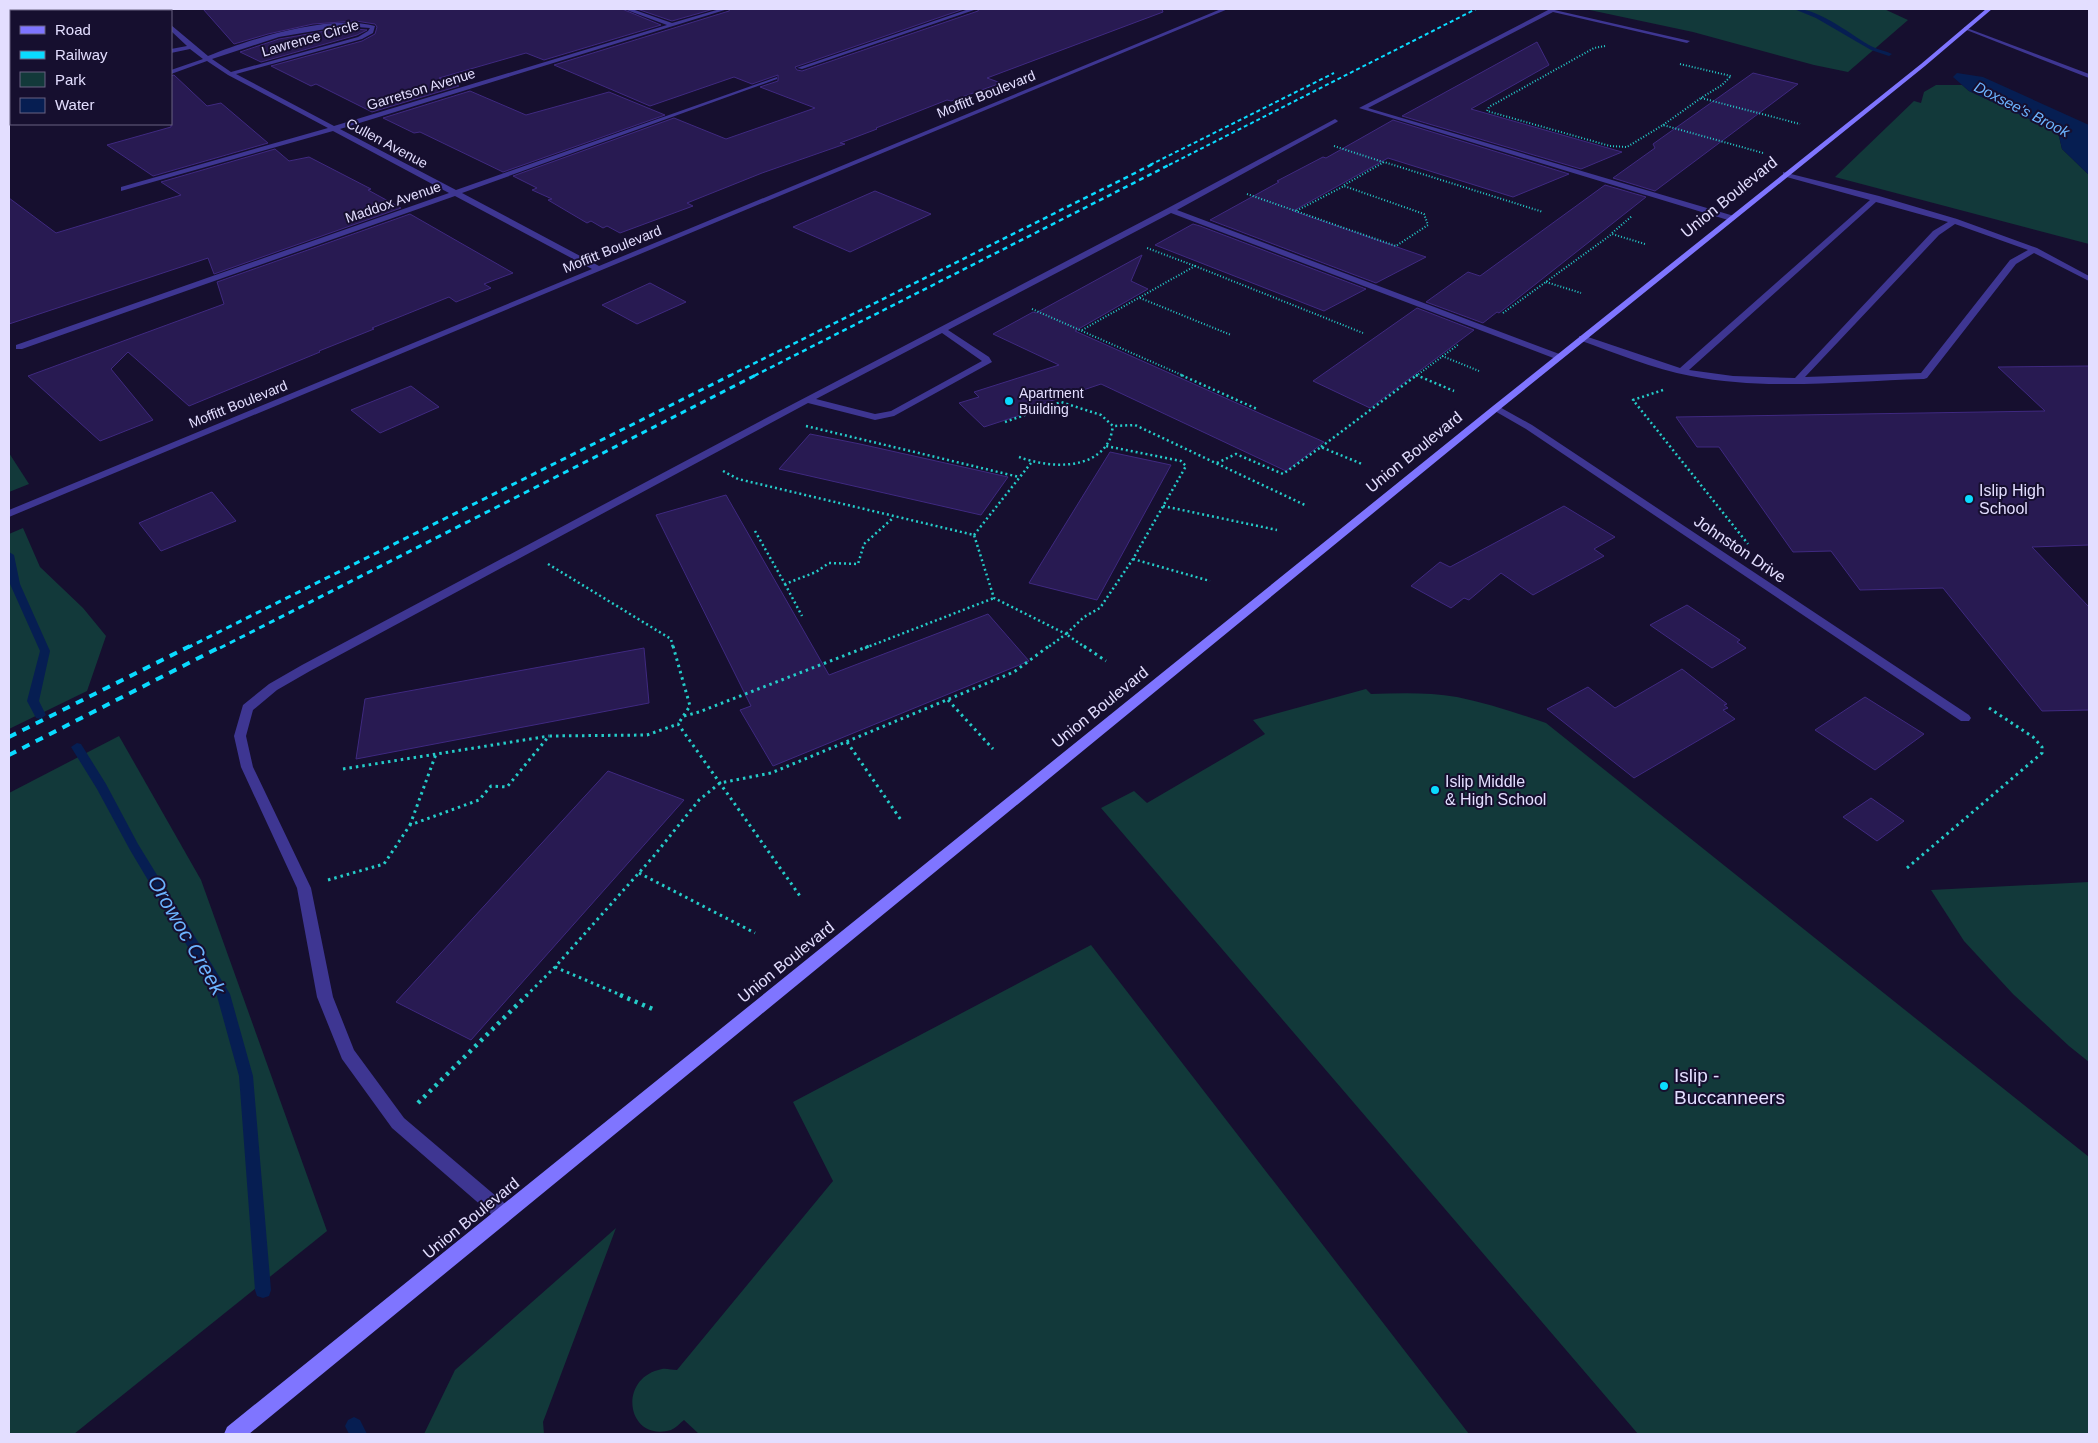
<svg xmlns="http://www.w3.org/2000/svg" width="2098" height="1443" font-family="Helvetica,sans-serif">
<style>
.green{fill:#12393a}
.water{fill:#061e52}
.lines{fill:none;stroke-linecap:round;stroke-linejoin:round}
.stream{fill:#061e52;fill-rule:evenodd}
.building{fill:#281a52;stroke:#3f2980}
.path-far3{stroke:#25ccc9;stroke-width:2;stroke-dasharray:1 2;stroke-linecap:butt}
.path-far2{stroke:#25ccc9;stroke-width:2.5;stroke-dasharray:2 3;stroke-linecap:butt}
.path-far1{stroke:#25ccc9;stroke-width:3;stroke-dasharray:2.5 4;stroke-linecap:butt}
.path{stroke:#25ccc9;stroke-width:4.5;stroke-dasharray:3 5;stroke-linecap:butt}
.lane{fill:#3e3692;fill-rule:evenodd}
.street{fill:#3e3692;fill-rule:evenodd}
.secondary{fill:#7f75ff;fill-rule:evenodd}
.rail-far3{stroke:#0adbff;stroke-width:2;stroke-dasharray:4 3;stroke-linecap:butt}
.rail-far2{stroke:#0adbff;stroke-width:2.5;stroke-dasharray:5 4;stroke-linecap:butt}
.rail-far1{stroke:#0adbff;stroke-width:3;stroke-dasharray:6 5;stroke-linecap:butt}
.rail{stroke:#0adbff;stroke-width:4;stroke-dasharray:8 7;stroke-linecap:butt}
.poi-dot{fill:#0adbff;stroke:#160f2f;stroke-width:2}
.labels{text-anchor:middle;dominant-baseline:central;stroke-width:4;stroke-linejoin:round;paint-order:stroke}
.far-street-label{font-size:14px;fill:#e3deff;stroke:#160f2f}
.far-poi-label{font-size:14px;fill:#e3deff;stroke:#160f2f;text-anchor:start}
.far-water-label{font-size:15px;font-style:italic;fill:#6cb4ff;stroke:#160f2f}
.street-label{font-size:16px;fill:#e3deff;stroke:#160f2f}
.poi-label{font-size:16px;fill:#e3deff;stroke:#160f2f;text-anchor:start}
.near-poi-label{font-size:19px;fill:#e3deff;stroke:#160f2f;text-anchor:start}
.near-water-label{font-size:21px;font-style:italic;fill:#6cb4ff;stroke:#160f2f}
</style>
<rect width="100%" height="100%" fill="#160f2f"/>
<g class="green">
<path d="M1585 9H1884L1908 20 1848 72 1814 65 1693 32Z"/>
<path d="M1936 85H1962L1969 91 2058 132 2062 149 2089 175V244L1835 177 1914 101 1921 103 1924 92Z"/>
<path d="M9 453 29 484 9 492Z"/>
<path d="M23 528 40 567 83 608 106 636 87 691 9 729V534Z"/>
<path d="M1366 689 1371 694C1399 693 1429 692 1457 697 1487 703 1517 713 1546 723L2089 1157V1434H1638L1101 808 1134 791 1147 803 1265 734 1253 720Z"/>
<path d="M119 736 201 880 327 1231 74 1434H9V793Z"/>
<path d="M2089 882V1062L2069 1046 2013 994 1964 941 1931 890Z"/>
<path d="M1091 945 1469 1434H699L684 1420C680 1423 676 1428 671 1430 627 1443 616 1378 662 1369 666 1368 672 1370 677 1370L833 1181 793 1102Z"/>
<path d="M616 1228 543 1422 544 1434H424L455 1370Z"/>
</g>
<path class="water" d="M1957 73 1983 77 2089 125V175L2062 149 2058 132 1969 91 1953 77Z"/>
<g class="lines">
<g class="stream">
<path d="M1794 9C1818 7 1852 36 1873 47 1879 50 1886 51 1892 54L1889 56 1871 50 1816 18Z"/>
<path d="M9 552 14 555 20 584 50 651 39 701 46 715 40 719 36 718 27 701 40 651 10 584Z"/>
<path d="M77 743 81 744 106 784 138 844 230 994 253 1076 271 1290 269 1296 263 1298 257 1296 255 1290 239 1076 217 996 130 850 97 789 71 747Z"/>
<path d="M354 1417 360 1420 367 1434H349L345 1426 348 1420Z"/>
</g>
</g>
<g class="building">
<path d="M203 9H622L661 25 544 60 526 53 439 78 459 86 372 112 316 84 311 86 271 66 362 41 375 34 377 27 375 24 356 21 313 24 268 34 234 44Z"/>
<path d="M637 9H714L672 21Z"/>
<path d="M730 9H964L795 67 797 70 802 71 978 11 979 9H1162L1163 12 987 78 1001 83 951 101 947 100 876 128 877 129 840 143 845 144 762 173 687 203 693 206 620 233 607 226 603 228 591 221 587 223 548 200 552 199 532 190 537 188 513 176 674 118 726 139 815 108 760 87 778 81V75L752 84 734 77 650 106 554 65 729 11Z"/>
<path d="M343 28 367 30 357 35 261 62 240 52 279 39Z"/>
<path d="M1537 42 1549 65 1471 109 1622 152 1581 169 1402 116Z"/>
<path d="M1753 73 1798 84 1655 191 1613 178 1655 148 1653 144Z"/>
<path d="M174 75 207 106 221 103 268 143 153 176 107 145 171 127V76Z"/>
<path d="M470 91 526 115 609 92 665 115 503 172 420 132 414 133 383 118Z"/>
<path d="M1393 120 1569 174 1513 197 1388 158 1293 211 1426 257 1376 283 1210 220 1279 182 1277 181 1323 157 1326 158Z"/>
<path d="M275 149 289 161 309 157 371 189 368 190 401 208 214 274 208 258 9 324V198L56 233 181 195 161 182Z"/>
<path d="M1605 185 1646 197 1499 313 1497 312 1483 323 1426 302 1468 272 1480 276Z"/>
<path d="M875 191 931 214 850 252 793 227Z"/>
<path d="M410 214 513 273 484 284 491 288 456 302 449 297 372 328 374 329 319 351 320 352 189 406 128 352 111 369 153 420 100 441 28 376 224 304 217 282Z"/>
<path d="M1193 224 1200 226 1366 289 1324 311 1155 245Z"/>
<path d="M1142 255 1131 281 1148 289 1075 331 1324 442 1286 471 1101 384 1039 405 1042 408 984 427 959 403 979 397 974 392 1059 365 993 334 1033 312 1036 313Z"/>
<path d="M650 283 686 302 637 324 602 305Z"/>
<path d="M1417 308 1474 330 1370 408 1313 381Z"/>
<path d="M2089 366V545L2032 547 2089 607V710L2042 711 1943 588 1860 590 1831 551 1793 552 1719 447H1697L1676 417 2045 411 1998 367Z"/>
<path d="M411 386 439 407 380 433 351 410Z"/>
<path d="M810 434 860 444 1008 477 981 515 779 469Z"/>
<path d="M1110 452 1171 465 1097 600 1029 583Z"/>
<path d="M212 492 236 521 161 551 139 523Z"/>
<path d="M726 495 829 675 988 614 1029 661 773 766 740 710 751 706 656 515Z"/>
<path d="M1564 506 1615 537 1594 549 1604 556 1533 595 1501 573 1469 600 1464 598 1451 608 1411 586 1440 562 1450 567Z"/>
<path d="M1687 605 1740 640 1737 642 1746 648 1712 668 1650 625Z"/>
<path d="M644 648 649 703 356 759 365 699Z"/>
<path d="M1682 669 1727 704 1724 705 1728 708 1723 710 1735 719 1634 778 1547 709 1588 687 1615 708Z"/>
<path d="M1865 697 1924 734 1875 770 1815 730Z"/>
<path d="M608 771 684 800 471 1040 396 1002Z"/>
<path d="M1871 798 1904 821 1877 841 1843 817Z"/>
</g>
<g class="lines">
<g class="path-far3">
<path d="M1605 46 1594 48 1489 107 1487 111 1610 146 1627 147 1663 125 1763 153"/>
<path d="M1680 64 1731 76 1722 85 1701 98 1800 124"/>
<path d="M1663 125 1701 98"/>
<path d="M1334 146 1383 162"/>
<path d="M1344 185 1384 162 1543 212"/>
<path d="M1247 194 1396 246 1428 225 1424 214 1344 186 1296 211"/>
<path d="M1612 233 1632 216"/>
<path d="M1195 266 1363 333"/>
<path d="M1546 282 1581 293"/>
<path d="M1140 298 1231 335"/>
<path d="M1032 309 1184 376"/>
<path d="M1503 313 1612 234 1645 244"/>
<path d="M1082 330 1195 266 1147 248"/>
<path d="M1442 356 1479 371"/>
<path d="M1416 375 1419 376"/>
<path d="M1416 376 1459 344"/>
</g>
<g class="path-far2">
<path d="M1181 375 1257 409"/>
<path d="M1416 375 1454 391"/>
<path d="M1663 390 1633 400 1748 544"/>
<path d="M1005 422 1061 402 1101 415 1113 426 1135 425 1307 506"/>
<path d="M806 426 1019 477"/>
<path d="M1321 447 1417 375"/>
<path d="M1019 457C1046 467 1092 472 1109 441 1111 437 1112 431 1113 426"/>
<path d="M1217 463 1236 454 1283 474 1321 447 1362 464"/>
<path d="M723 471 738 479 974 535 994 598 1066 634 1047 648"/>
<path d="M1163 506 1277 530"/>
<path d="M755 531 785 584 816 572 829 563 858 564 864 544 893 518"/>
<path d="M974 535 1031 463"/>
<path d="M1133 559 1210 581"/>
<path d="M548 564 671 639 673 648"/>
<path d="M785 584 802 616"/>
<path d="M865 648 994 598"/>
<path d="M1086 648 1066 634 1084 617 1100 608 1133 559 1186 466 1181 461 1106 446"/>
</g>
<g class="path-far1">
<path d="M673 646 690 706 678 724"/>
<path d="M1084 646 1106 661"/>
<path d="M948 700 993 749"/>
<path d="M684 716 699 712 869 646"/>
<path d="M847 742 901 820"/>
<path d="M343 769 549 736"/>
<path d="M410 825 436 754"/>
<path d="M1907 868 2042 753V747L2033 737 1986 706"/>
<path d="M639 873 755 933"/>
<path d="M328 880 384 864 410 825 479 800 491 786 507 787 549 736 647 735 678 724 800 896"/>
<path d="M555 967 623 996"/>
<path d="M526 996 555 967 653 857 699 800 720 783 771 773 1014 672 1049 646"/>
</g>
<g class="path">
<path d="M620 995 655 1010"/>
<path d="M418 1103 527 995"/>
</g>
<g class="lane">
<path d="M1550 9 1690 41 1687 43 1553 12 1368 108 1734 216V220H1728L1359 108Z"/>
<path d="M1335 119 1338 121 1337 122 1177 210 1562 355V359H1556L1171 213 948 330 989 357 992 362 894 416 875 420 808 403 310 671 277 690 253 710 246 736 253 767 311 888 333 997 354 1050 404 1118 510 1208 513 1214 510 1220 504 1223 498 1220 392 1128 342 1059 317 997 297 888 241 767 234 736 243 705 269 684 302 665 770 416 1168 208ZM942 333 982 361 891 411 875 414 816 399Z"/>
<path d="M1783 172 1879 196 1957 219 2037 248 2089 276V281L2034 253 2016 264 1927 378 1924 379C1847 381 1767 391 1691 376 1653 369 1616 353 1579 340V336H1585L1680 368 1870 200 1783 176ZM1876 202 1948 222 1933 231 1795 378 1733 376 1689 370ZM1955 224 2028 250 2010 260 1921 373 1805 377 1939 235Z"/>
</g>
<g class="street">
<path d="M151 9H157L159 11H153Z"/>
<path d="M624 9H632L672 23 720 9H728L340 129 456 190 777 77V79L462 193 599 266 1221 9H1228L9 517V510L592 269 455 196 22 349H16V345L449 193 333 131 121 191V187L328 128 228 75 207 61 171 74V70L203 59 190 49 171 53V49L187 46 171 31V25L208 56C253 38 328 14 375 26L373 33 362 39 236 74 334 126 667 25ZM343 26 370 28 368 31 358 37 231 72 212 59 279 37Z"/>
<path d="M969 9H977L802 69 797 68Z"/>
<path d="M1964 27 2089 74V78L1964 29Z"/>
<path d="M1496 405 1532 425 1969 715 1971 718 1969 721H1961L1526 429 1493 410V406Z"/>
</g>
<path class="secondary" d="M1986 9H1992L1925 66 1499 410 249 1434H224L227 1427 1493 406 1921 64Z"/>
<g class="rail-far3">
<path d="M1150 165 1334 73"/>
<path d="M1169 165 1476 9"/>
</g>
<g class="rail-far2">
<path d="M729 376 1153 164"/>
<path d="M754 376 1171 164"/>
</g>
<g class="rail-far1">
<path d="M187 648 731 375"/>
<path d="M220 648 756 375"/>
</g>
<g class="rail">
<path d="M9 737 190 646"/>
<path d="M9 755 222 646"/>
</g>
</g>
<g class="poi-dot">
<circle cx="1009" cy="401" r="5"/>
<circle cx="1969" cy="499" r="5"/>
<circle cx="1435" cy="790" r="5"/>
<circle cx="1664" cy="1086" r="5"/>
</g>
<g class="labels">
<g class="far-street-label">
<text transform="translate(310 38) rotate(-16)">Lawrence Circle</text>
<text transform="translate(421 89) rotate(-17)">Garretson Avenue</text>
<text transform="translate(986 94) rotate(-22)">Moffitt Boulevard</text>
<text transform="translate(387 143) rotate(28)">Cullen Avenue</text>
<text transform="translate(393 202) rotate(-19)">Maddox Avenue</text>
<text transform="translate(612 249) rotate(-22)">Moffitt Boulevard</text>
<text transform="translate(238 404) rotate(-22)">Moffitt Boulevard</text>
</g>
<g class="far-poi-label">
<text x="1019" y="393">Apartment<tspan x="1019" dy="16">Building</tspan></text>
</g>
<g class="far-water-label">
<text transform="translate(2022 109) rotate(27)">Doxsee's Brook</text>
</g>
<g class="street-label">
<text transform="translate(1729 197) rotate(-39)">Union Boulevard</text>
<text transform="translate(1414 452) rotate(-39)">Union Boulevard</text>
<text transform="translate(1740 549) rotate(34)">Johnston Drive</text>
<text transform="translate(1100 707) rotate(-39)">Union Boulevard</text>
<text transform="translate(786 962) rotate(-39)">Union Boulevard</text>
<text transform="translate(471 1218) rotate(-39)">Union Boulevard</text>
</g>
<g class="poi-label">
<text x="1979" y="490">Islip High<tspan x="1979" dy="18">School</tspan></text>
<text x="1445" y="781">Islip Middle<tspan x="1445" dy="18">&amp; High School</tspan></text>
</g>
<g class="near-poi-label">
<text x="1674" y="1075">Islip -<tspan x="1674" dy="22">Buccanneers</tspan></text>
</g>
<g class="near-water-label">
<text transform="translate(187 935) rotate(60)">Orowoc Creek</text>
</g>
</g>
<rect width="2098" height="1443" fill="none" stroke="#e3deff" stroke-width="20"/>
<rect x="10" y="10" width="162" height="115" fill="#160f2f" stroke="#686282"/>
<rect x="20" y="26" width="25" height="8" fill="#7f75ff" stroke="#686282"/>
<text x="55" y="35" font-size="15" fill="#e3deff">Road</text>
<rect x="20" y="51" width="25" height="8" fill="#0adbff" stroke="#686282"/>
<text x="55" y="60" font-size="15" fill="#e3deff">Railway</text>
<rect x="20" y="72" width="25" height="15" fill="#12393a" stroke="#686282"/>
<text x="55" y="85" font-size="15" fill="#e3deff">Park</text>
<rect x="20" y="98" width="25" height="15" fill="#061e52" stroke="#686282"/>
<text x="55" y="110" font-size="15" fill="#e3deff">Water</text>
</svg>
